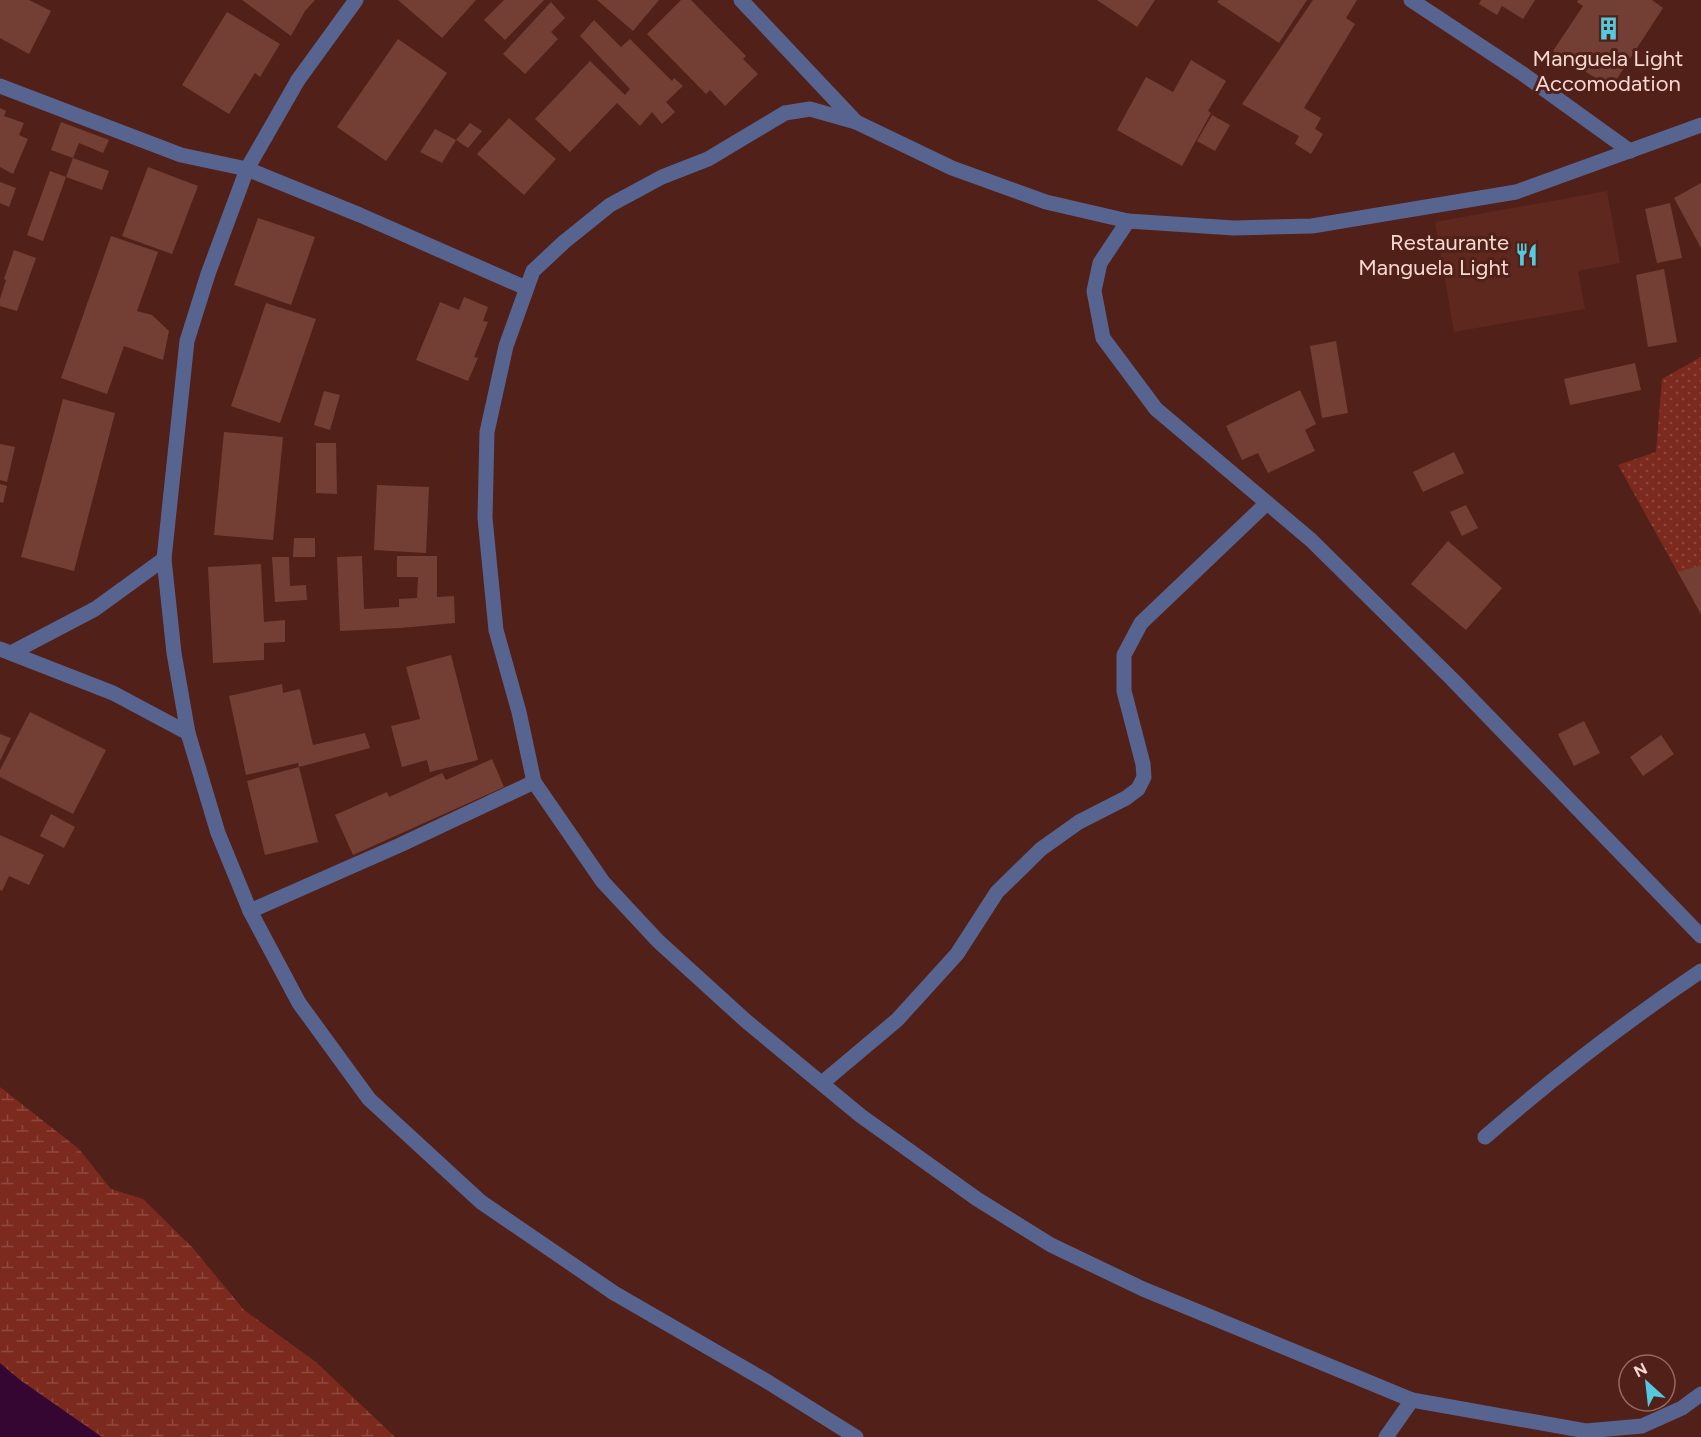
<svg xmlns="http://www.w3.org/2000/svg" width="1701" height="1437" font-family="Figtree,sans-serif">
<style>
.built{fill:#5f281f}
.grass{fill:url(#grass-dots)}
.wetland{fill:url(#wetland-marsh)}
.water{fill:#360633}
.building{fill:#733f35}
.lines{fill:none;stroke-linecap:round;stroke-linejoin:round}
.minor{stroke:#586490;stroke-width:15}
.labels{text-anchor:middle;dominant-baseline:central;stroke-width:6;stroke-linejoin:round;paint-order:stroke}
.poi-label{font-size:22px;fill:#f8d8d1;stroke:#512018}
</style>
<defs>
<pattern id="grass-dots" width="8" height="8" patternUnits="userSpaceOnUse" patternTransform="scale(1.5)"><rect width="8" height="8" fill="#7c2a1e"/><path d="M2 2h.1M6 6h.1" fill="none" stroke="#8f483e" stroke-width="1.8" stroke-linecap="round"/></pattern>
<pattern id="wetland-marsh" width="20" height="14" patternUnits="userSpaceOnUse" patternTransform="scale(1.5)"><rect width="20" height="14" fill="#7c2a1e"/><path d="M1 5h8M5 5V1M11 12h8M15 12V8" fill="none" stroke="#8f483e"/></pattern>
</defs>
<rect width="100%" height="100%" fill="#512018"/>
<path class="built" d="M1607 191 1620 263 1578 271 1585 309 1454 332 1435 222Z"/>
<path class="grass" d="M1701 357V614L1618 465 1656 452 1662 379Z"/>
<path class="wetland" d="M0 1087 79 1149 111 1189 143 1199 192 1247 244 1310 316 1362 395 1437H0Z"/>
<path class="water" d="M0 1363 20 1380 102 1437H0Z"/>
<g class="building">
<path d="M0 0H29L51 11 29 54 0 38Z"/>
<path d="M242 0H315L305 11 291 36Z"/>
<path d="M398 0H476L442 38Z"/>
<path d="M504 0H544L505 40 484 20Z"/>
<path d="M597 0H659L633 31Z"/>
<path d="M681 0H691L746 56 743 59 758 74 725 106 710 90 706 94 647 34Z"/>
<path d="M1097 0H1155L1137 27Z"/>
<path d="M1219 0H1307L1279 43 1217 2Z"/>
<path d="M1313 0H1357L1346 18 1355 24 1304 108 1321 118 1315 129 1323 134 1311 154 1295 144 1299 136 1242 104Z"/>
<path d="M1481 0H1535L1523 19 1502 6 1497 15 1479 4Z"/>
<path d="M1578 0H1652L1663 8 1611 88 1553 51 1583 6 1577 2Z"/>
<path d="M551 2 565 18 551 32 558 39 525 74 503 54Z"/>
<path d="M227 12 280 44 260 77 255 73 229 114 182 85Z"/>
<path d="M594 20 621 47 630 39 672 81 674 78 683 86 666 102 675 112 662 124 652 112 640 126 617 103 570 152 535 119 590 61 625 95 630 89 580 36Z"/>
<path d="M398 39 447 73 386 161 337 127Z"/>
<path d="M1191 60 1226 81 1208 111 1211 113 1182 166 1117 130 1146 77 1173 92Z"/>
<path d="M0 108 6 111 4 116 24 123 19 135 28 139 13 174 0 167Z"/>
<path d="M1212 115 1230 125 1215 151 1197 141Z"/>
<path d="M509 118 556 159 524 195 477 154Z"/>
<path d="M61 122 109 140 103 153 79 143 73 158 51 150Z"/>
<path d="M470 123 482 131 468 148 456 140Z"/>
<path d="M435 129 456 140 442 163 420 152Z"/>
<path d="M73 158 109 171 102 190 66 177Z"/>
<path d="M148 167 198 186 172 254 122 236Z"/>
<path d="M50 171 66 177 43 241 27 235Z"/>
<path d="M0 182 16 188 9 207 0 203Z"/>
<path d="M1701 183V248L1674 198Z"/>
<path d="M1670 203 1682 258 1657 263 1645 209Z"/>
<path d="M258 218 315 237 291 305 234 285Z"/>
<path d="M111 236 158 252 137 311 152 315 169 331 163 360 124 346 107 394 61 378Z"/>
<path d="M14 250 36 258 17 311 0 306V299L6 280 4 279Z"/>
<path d="M1664 269 1677 342 1648 347 1636 275Z"/>
<path d="M464 297 488 307 483 321 488 322 474 357 478 358 468 381 416 360 440 302 459 310Z"/>
<path d="M266 303 316 319 280 423 231 406Z"/>
<path d="M1336 341 1348 413 1322 418 1310 346Z"/>
<path d="M1635 363 1641 390 1570 405 1564 379Z"/>
<path d="M1300 390 1316 424 1305 430 1315 451 1268 473 1258 453 1242 460 1226 426Z"/>
<path d="M324 391 340 395 330 430 314 425Z"/>
<path d="M63 399 115 413 74 571 21 557Z"/>
<path d="M224 432 283 437 273 540 214 535Z"/>
<path d="M316 443H336L337 494 316 493Z"/>
<path d="M0 444 15 447 7 482 0 480Z"/>
<path d="M1454 452 1464 473 1423 492 1413 472Z"/>
<path d="M0 484 7 486 3 503 0 502Z"/>
<path d="M377 485 429 487 426 553 374 550Z"/>
<path d="M1466 505 1478 528 1462 536 1450 512Z"/>
<path d="M294 538H315V557H293Z"/>
<path d="M1448 541 1502 588 1466 630 1411 584Z"/>
<path d="M362 556 364 609 399 607V599L417 598 418 577H397V556H437V597L454 596 455 623 400 628 340 631 337 557Z"/>
<path d="M272 557H289L290 586 306 585 307 600 275 602Z"/>
<path d="M261 564 264 622 285 620V642L264 643V660L213 663 208 567Z"/>
<path d="M1701 565V614L1678 572Z"/>
<path d="M451 655 478 760 430 772 427 760 402 767 391 726 420 719 406 667Z"/>
<path d="M282 684 283 693 300 689 313 745 365 733 370 748 299 767 318 842 265 855 247 781 299 767 298 763 246 775 229 696Z"/>
<path d="M30 712 106 750 73 814 0 777V770Z"/>
<path d="M1584 721 1600 753 1574 766 1558 734Z"/>
<path d="M0 734 11 738 0 761Z"/>
<path d="M1661 735 1674 754 1643 776 1630 757Z"/>
<path d="M492 759 504 787 353 855 335 815 387 792 389 797 442 773 446 780Z"/>
<path d="M51 814 75 827 64 848 40 836Z"/>
<path d="M0 835 44 855 29 885 9 876 2 891 0 890Z"/>
</g>
<g class="lines">
<g class="minor">
<path d="M356 0 298 80 247 169 208 274 187 341 164 559 174 653 188 733 218 833 250 911 299 1003 369 1099 481 1202 614 1293 768 1382 856 1437"/>
<path d="M741 0 856 122"/>
<path d="M1411 0 1523 74 1630 151"/>
<path d="M0 86 181 155 247 169 360 215 526 288"/>
<path d="M1701 125 1516 192 1312 226 1234 228 1128 221 1046 202 952 168 856 122 810 109 785 113 708 159 662 177 610 205 564 242 533 271 506 346 487 432 485 518 496 630 519 712 534 782 603 882 658 941 746 1021 861 1116 977 1199 1051 1245 1143 1289 1412 1400 1586 1431 1642 1426 1682 1408 1701 1394"/>
<path d="M1128 221 1100 263 1094 291 1103 338 1156 409 1311 540 1452 679 1701 936"/>
<path d="M0 649 113 693 188 733"/>
<path d="M13 652 95 609 164 559"/>
<path d="M250 911 400 845 534 782"/>
<path d="M822 1083 897 1020 957 954 997 892 1041 849 1079 822 1126 798 1138 789 1144 777 1143 764 1124 691V655L1141 623 1267 503"/>
<path d="M1485 1137C1554 1077 1625 1022 1701 971"/>
<path d="M1386 1437 1412 1400"/>
</g>
</g>
<defs>
<symbol id="building-bare" viewBox="-9 -9 18 18"><path d="M-4-6H4V6H1V3H-1V6H-4ZM-2.5-4.3h1.7v1.8h-1.7ZM.8-4.3h1.7v1.8H.8ZM-2.5-1h1.7V.8h-1.7ZM.8-1h1.7V.8H.8Z" fill="#55cadf" stroke="#512018" stroke-width="2.5" paint-order="stroke"/></symbol>
<symbol id="restaurant-bare" viewBox="-9 -9 18 18"><path d="M-5-6h1v4h1v-4h1v4h1v-4h1v5L-1.5 .5V6h-2V.5L-5-1ZM5-6V6H3V1.5H1.5Q1.5-4 5-6Z" fill="#55cadf" stroke="#512018" stroke-width="2.5" paint-order="stroke"/></symbol>
</defs>
<g fill-rule="evenodd">
<use href="#building-bare" x="1592" y="12" width="33" height="33"/>
<use href="#restaurant-bare" x="1510" y="238" width="33" height="33"/>
</g>
<g class="labels">
<g class="poi-label">
<text x="1608" y="58">Manguela Light<tspan x="1608" dy="25">Accomodation</tspan></text>
<text x="1509" y="242" text-anchor="end">Restaurante<tspan x="1509" dy="25">Manguela Light</tspan></text>
</g>
</g>
<g transform="translate(1647 1383) rotate(333)"><circle r="28" fill="#512018" stroke="#946a62" stroke-width="1.5"/>
<path d="M0-4.5L10 22L0 15L-10 22Z" fill="#55cadf"/>
<text y="-9" font-size="16" font-weight="bold" text-anchor="middle" fill="#f8d8d1">N</text>
</g>
</svg>
